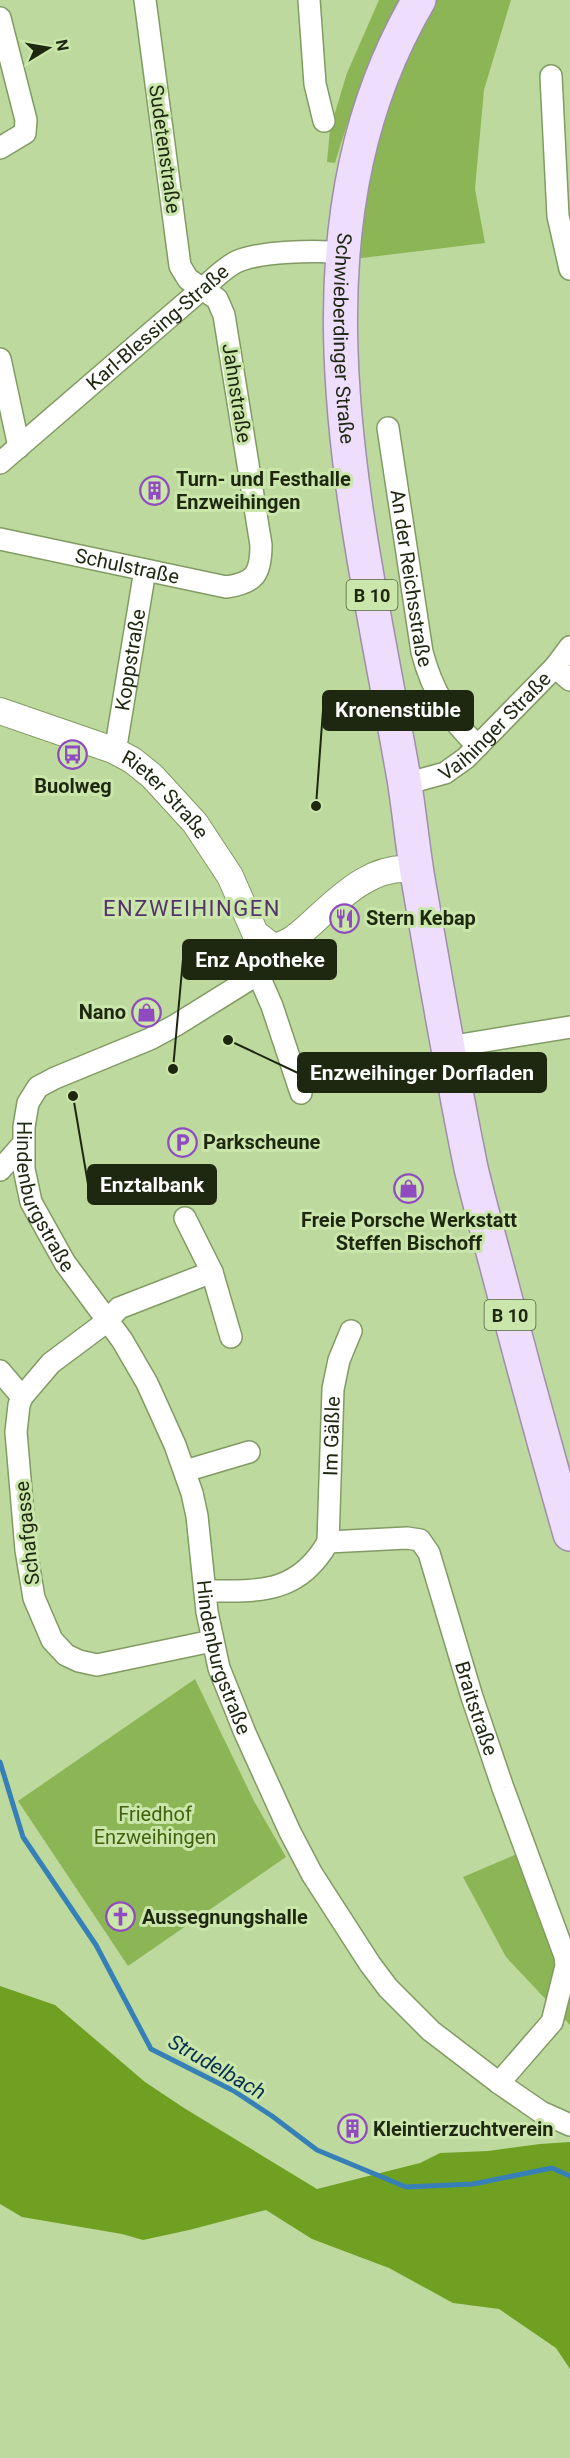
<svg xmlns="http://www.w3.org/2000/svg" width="570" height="2458" font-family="Roboto,sans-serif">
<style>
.green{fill:#8cb655}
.forest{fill:#70a021}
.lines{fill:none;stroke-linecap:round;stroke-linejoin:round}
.stream{stroke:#3780b7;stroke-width:5}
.minor-casing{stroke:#819b63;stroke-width:24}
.tertiary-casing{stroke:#819b63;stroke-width:28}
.primary-casing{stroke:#9e8faa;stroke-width:36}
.minor{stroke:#fff;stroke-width:21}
.tertiary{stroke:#fff;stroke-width:26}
.primary{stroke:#eeddfd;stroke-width:33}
.labels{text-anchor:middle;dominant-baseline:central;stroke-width:6;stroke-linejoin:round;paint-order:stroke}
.shield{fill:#cae6ab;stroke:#52613f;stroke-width:1.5}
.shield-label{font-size:18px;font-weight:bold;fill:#1e2811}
.street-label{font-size:20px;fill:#1e2811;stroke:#cae6ab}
.poi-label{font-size:20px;font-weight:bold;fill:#1e2811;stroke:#cae6ab;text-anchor:start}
.park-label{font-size:20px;fill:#43620d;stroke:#cae6ab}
.water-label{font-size:21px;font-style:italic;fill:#063052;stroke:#cae6ab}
.quarter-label{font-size:22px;letter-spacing:1.5px;fill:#53336c;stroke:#cae6ab}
.leader{fill:none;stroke:#1e2811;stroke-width:2}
.callout-dot{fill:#1e2811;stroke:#cae6ab;stroke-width:2}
.callout{fill:#1e2811;stroke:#1e2811;stroke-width:2}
.callout-label{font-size:21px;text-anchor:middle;font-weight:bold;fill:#fff}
</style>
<rect width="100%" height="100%" fill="#bdd99e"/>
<g class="green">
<path d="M379 0H399C372 52 352 107 335 163L327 162 330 129 347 73Z"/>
<path d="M437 0H511L484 90 475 189 485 243 354 259 356 222 395 82Z"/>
<path d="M195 1679 254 1801 286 1857 128 1966 18 1801Z"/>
<path d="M531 1848 570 1948V2025L506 1957 463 1877Z"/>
</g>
<path class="forest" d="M0 1986 55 2005 145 2082 184 2108 317 2189 420 2163 440 2153 488 2151 540 2144 570 2142V2369L556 2348 499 2309 453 2303 389 2268 312 2239 266 2210 189 2230 143 2240 122 2234 22 2217 0 2204Z"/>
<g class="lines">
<path class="stream" d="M0 1762 23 1837 96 1945 151 2049 234 2091 272 2116 317 2150 406 2187 473 2184 552 2168 570 2176"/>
<defs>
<g id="minor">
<path d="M309 0 315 84 324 121"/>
<path d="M0 18 26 120 25 133 0 148"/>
<path d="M551 76 558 216 570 269"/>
<path d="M0 359 19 447"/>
<path id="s1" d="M388 428 422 652C432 690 449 719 478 746"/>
<path id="s2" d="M0 463 203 288C214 279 224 268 236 262 259 251 318 250 343 253"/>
<path id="s3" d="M0 539 226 587C255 583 261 574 261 545L224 315 217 299 188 279 180 266 145 0"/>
<path d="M555 667 570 680"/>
<path id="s4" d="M113 750 117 740 145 570"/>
<path id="s5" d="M405 784 445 773 466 758 555 667 570 647"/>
<path id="s6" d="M273 947 258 974 176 1025 150 1039 55 1078 38 1087 28 1103 24 1127V1169L31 1202 65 1263 122 1340 147 1383 175 1445 192 1493 197 1516 207 1612 219 1668 245 1733 290 1832 312 1874 370 1964 388 1988 431 2031 499 2083 541 2112 570 2125"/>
<path d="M258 974 272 1006 301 1093"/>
<path d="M448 1047 570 1027"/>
<path d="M0 1170 23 1144"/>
<path d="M185 1218 212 1272"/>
<path d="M0 1371 22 1397"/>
<path d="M185 1471 249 1452"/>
<path id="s7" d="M328 1542 333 1389 339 1360 351 1331"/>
<path id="s8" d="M205 1591C258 1591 298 1595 328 1542L407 1538 420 1540 429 1553 472 1697 503 1788 565 1956 566 1966 552 2022 499 2083"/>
<path d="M212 1641 97 1665 79 1661 66 1655 52 1640 34 1598 26 1550 16 1432 19 1405 22 1397 51 1363 106 1322 119 1308 212 1272 231 1337"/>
</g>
<g id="tertiary">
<path id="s9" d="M0 711 113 750 132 760 152 776 195 823 230 876 255 933 273 947C290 944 299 934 312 923 341 896 375 862 417 870"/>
</g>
<g id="primary">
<path id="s10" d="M419 0C279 239 360 524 404 779 409 810 412 841 417 873 434 971 451 1070 471 1168 480 1206 491 1244 501 1282 523 1366 546 1450 570 1534"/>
</g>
</defs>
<use href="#minor" class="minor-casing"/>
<use href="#tertiary" class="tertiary-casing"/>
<use href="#primary" class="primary-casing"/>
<use href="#minor" class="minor"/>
<use href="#tertiary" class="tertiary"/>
<use href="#primary" class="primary"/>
</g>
<defs>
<symbol id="building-ring" viewBox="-11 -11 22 22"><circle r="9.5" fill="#cae6ab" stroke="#904bc0" stroke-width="1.5"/><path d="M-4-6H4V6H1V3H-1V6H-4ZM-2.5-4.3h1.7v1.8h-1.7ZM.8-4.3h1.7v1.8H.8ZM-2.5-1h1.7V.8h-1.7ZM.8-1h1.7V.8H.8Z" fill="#904bc0"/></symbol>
<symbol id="bus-ring" viewBox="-11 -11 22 22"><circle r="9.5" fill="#cae6ab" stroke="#904bc0" stroke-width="1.5"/><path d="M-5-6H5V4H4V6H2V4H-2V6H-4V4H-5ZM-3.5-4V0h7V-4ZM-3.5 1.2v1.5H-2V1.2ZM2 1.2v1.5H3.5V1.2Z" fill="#904bc0"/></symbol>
<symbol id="restaurant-ring" viewBox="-11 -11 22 22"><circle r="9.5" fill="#cae6ab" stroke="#904bc0" stroke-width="1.5"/><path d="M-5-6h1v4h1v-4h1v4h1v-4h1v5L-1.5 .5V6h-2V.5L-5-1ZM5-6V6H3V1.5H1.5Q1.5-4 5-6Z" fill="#904bc0"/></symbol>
<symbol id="shop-ring" viewBox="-11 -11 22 22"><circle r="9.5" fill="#cae6ab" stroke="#904bc0" stroke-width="1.5"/><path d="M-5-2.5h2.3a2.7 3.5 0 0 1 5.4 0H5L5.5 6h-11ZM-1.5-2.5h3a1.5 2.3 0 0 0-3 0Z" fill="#904bc0"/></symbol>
<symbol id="parking-ring" viewBox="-11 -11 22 22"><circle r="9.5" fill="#cae6ab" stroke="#904bc0" stroke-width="1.5"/><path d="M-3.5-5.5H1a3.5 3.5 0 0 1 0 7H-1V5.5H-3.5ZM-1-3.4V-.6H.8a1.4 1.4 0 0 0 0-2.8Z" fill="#904bc0"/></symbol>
<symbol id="church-ring" viewBox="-11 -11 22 22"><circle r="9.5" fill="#cae6ab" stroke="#904bc0" stroke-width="1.5"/><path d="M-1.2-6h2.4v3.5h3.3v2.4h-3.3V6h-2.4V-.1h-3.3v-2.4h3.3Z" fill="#904bc0"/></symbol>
</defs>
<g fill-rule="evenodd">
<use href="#building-ring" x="138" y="474" width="33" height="33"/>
<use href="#bus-ring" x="56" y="738" width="33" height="33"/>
<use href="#restaurant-ring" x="328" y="902" width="33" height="33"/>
<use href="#shop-ring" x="130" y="996" width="33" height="33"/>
<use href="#parking-ring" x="166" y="1126" width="33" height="33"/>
<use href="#shop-ring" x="392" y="1172" width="33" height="33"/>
<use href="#church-ring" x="104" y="1900" width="33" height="33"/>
<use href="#building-ring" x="336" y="2112" width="33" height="33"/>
</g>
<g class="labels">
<g class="shield">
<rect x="346.5" y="580" width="51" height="30" rx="4.5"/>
<rect x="484.5" y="1300" width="51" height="30" rx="4.5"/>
</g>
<g class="shield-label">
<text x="372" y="595">B 10</text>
<text x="510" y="1315">B 10</text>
</g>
<g class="street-label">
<text transform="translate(165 149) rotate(82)">Sudetenstraße</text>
<text stroke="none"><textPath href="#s2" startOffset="208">Karl-Blessing-Straße</textPath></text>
<text stroke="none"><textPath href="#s10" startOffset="352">Schwieberdinger Straße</textPath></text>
<text transform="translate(237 393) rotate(81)">Jahnstraße</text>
<text stroke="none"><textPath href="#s3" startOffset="130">Schulstraße</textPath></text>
<text stroke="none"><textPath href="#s1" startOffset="152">An der Reichsstraße</textPath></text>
<text stroke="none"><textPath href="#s4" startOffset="92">Koppstraße</textPath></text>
<text stroke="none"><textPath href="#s5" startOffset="110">Vaihinger Straße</textPath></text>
<text stroke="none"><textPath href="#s9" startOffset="189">Rieter Straße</textPath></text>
<text stroke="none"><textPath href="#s6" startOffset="396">Hindenburgstraße</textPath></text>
<text stroke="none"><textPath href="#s7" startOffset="106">Im Gäßle</textPath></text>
<text transform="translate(27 1533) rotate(-96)">Schafgasse</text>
<text stroke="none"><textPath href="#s6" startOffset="900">Hindenburgstraße</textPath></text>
<text stroke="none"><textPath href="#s8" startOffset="412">Braitstraße</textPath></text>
</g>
<g class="poi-label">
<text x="176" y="479">Turn- und Festhalle<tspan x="176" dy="23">Enzweihingen</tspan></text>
<text x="73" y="786" text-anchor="middle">Buolweg</text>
<text x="366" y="918">Stern Kebap</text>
<text x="126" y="1012" text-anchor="end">Nano</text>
<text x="203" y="1142">Parkscheune</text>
<text x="409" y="1220" text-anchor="middle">Freie Porsche Werkstatt<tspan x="409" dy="23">Steffen Bischoff</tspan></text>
<text x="142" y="1917">Aussegnungshalle</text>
<text x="373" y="2129">Kleintierzuchtverein</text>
</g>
<g class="park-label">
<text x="155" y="1814">Friedhof<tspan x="155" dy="23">Enzweihingen</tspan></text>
</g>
<g class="water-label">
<text transform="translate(217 2067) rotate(30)">Strudelbach</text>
</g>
<g class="quarter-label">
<text x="192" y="908">ENZWEIHINGEN</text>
</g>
</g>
<path class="leader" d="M316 806L323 710M173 1069L183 959M228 1040L298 1073M73 1096L88 1184"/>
<g class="callout-dot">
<circle cx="316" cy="806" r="6"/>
<circle cx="173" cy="1069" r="6"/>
<circle cx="228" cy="1040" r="6"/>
<circle cx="73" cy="1096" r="6"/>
</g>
<g class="callout">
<rect x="323" y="691" width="150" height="39" rx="6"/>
<rect x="183" y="940" width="153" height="39" rx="6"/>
<rect x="298" y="1053" width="248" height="39" rx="6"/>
<rect x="88" y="1165" width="128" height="39" rx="6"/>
</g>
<g class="callout-label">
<text x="398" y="717">Kronenstüble</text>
<text x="260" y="967">Enz Apotheke</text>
<text x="422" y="1080">Enzweihinger Dorfladen</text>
<text x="152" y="1192">Enztalbank</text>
</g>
<g transform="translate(48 48) rotate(79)" stroke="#cae6ab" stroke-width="4.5" paint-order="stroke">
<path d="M0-4.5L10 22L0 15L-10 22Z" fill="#1e2811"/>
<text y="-9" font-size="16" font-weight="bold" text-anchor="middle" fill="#1e2811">N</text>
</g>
</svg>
